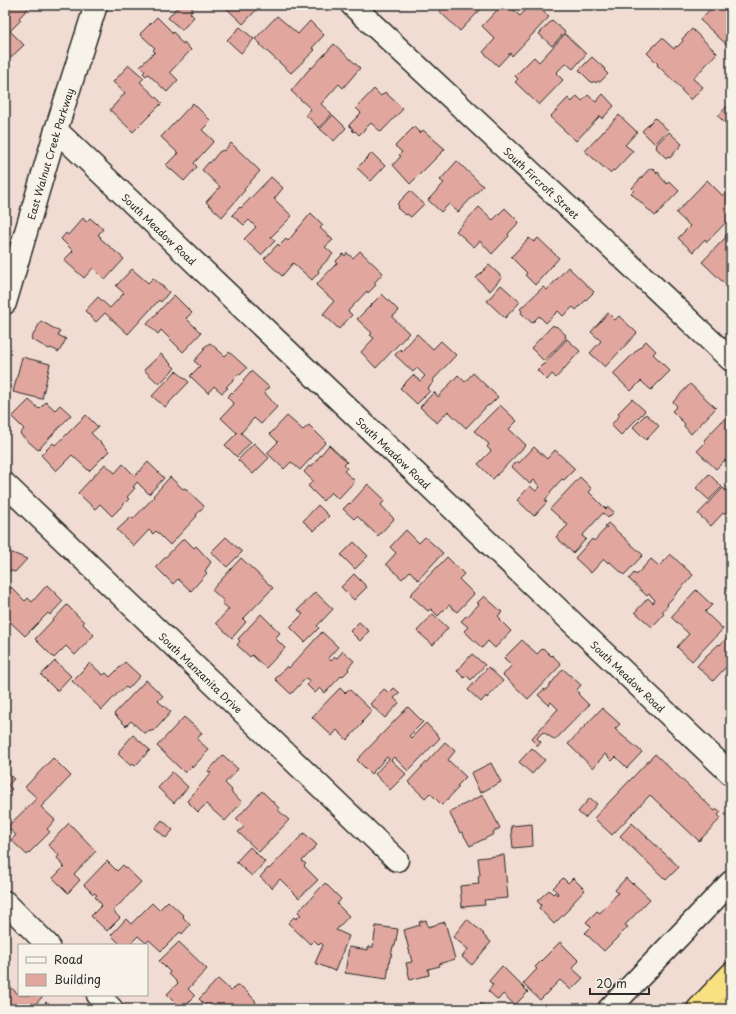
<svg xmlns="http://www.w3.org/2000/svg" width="736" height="1014" font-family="'Playpen Sans',sans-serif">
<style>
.building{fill:#e1a79f;stroke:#2b2b2b}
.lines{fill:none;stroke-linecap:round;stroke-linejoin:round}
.minor-casing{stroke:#2b2b2b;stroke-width:25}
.highway-casing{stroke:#2b2b2b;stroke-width:25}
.minor{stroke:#f7f3e8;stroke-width:22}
.highway{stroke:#f9e181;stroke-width:22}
.labels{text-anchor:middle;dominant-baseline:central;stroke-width:3;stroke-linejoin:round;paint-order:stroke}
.street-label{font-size:10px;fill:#2b2b2b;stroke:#f7f3e8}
</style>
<rect width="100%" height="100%" fill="#f0dcd2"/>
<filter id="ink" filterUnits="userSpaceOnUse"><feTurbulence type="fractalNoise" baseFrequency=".025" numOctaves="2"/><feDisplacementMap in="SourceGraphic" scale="8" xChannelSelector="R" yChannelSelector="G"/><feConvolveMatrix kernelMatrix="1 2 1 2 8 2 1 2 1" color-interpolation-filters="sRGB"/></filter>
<g filter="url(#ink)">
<g class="building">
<path d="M5 5H31L19 18 21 20 10 31 24 45 8 60 5 57Z"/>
<path d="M179 5H194L190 13 194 17 182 30 168 18Z"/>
<path d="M223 5H261L243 24Z"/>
<path d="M435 5H486L483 9 482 8 460 31 434 6Z"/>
<path d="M502 5H508L520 16 530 5H536L549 17 512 56 510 53 498 66 483 52 495 39 482 26Z"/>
<path d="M714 5H731V38L726 44 700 20Z"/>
<path d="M277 16 298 34 310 21 324 35 312 48 315 50 291 73 260 45 261 44 255 39Z"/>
<path d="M157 17 172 32V34L173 32 178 37 177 38 183 44 184 42 191 50 170 72 178 80 167 92 148 74 146 76 143 73 145 71 140 66 155 52 153 50 155 48 140 34Z"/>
<path d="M552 20 565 32 552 46 539 34Z"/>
<path d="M240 27 254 39 241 53 227 40Z"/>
<path d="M692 29 717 53 693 79 703 87 691 100 681 90 682 89 657 65 658 64 647 53 662 38 674 49 676 46 677 47 683 41 682 39Z"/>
<path d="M565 34 586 54 573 69 566 63 556 73 563 80 539 105 515 82 518 79 515 76 534 57 539 62Z"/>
<path d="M334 44 360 68 343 88 339 84 321 104 332 114 319 128 306 115 311 109 291 91 311 67 312 68Z"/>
<path d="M592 57 605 69 604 70 608 74 600 82 598 81 596 83 594 81 592 83 579 70Z"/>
<path d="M129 65 144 78 140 82 162 103 133 132 110 110 125 93 113 82Z"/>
<path d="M374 89 381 96 385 92 403 109 381 132 371 123 359 135 355 131 354 132 352 130 353 129 349 125 361 113 356 108Z"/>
<path d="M603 94 614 106 602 119 600 116 576 141 550 117 568 98 572 102 577 96 582 101 588 95 596 102Z"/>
<path d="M731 102V129L718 116Z"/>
<path d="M193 103 211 121 202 130 214 141 194 163 197 167 184 181 166 165 178 153 161 137Z"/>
<path d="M333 115 346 128 334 141 320 129Z"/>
<path d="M619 115 637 132 625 145 633 151 614 171 613 170 610 173 585 151Z"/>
<path d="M655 118 668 130 655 144 642 131Z"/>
<path d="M414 127 420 133 423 130 445 149 410 184 393 165 401 156 399 155 402 152 395 146Z"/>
<path d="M669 132 682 144 670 158 668 156 666 158 656 148 657 146 656 145Z"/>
<path d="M231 143 260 171 244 189 245 190 222 217 206 202 220 187 202 170 209 162 210 163 219 152 223 150 224 151Z"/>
<path d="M372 153 385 166 371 181 357 168Z"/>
<path d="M457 161 483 186 458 212 449 204 441 212 428 200 444 183 440 180Z"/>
<path d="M650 168 652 169 653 168 657 172 656 174 658 172 660 175H659L667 184 669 181 679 191 655 216 631 193 634 190 632 188Z"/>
<path d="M271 177 283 188 274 199 292 216 271 237 275 241 261 255 244 239 256 227 249 220 244 225 232 215 240 207 241 208Z"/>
<path d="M707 180 723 196 725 193 731 198V208L729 209 731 211V217L707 242 705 239 693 252 678 238 690 226 676 213Z"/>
<path d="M410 191 424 204 411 217 407 214 406 215 403 213 397 208 399 206 397 204Z"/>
<path d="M479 207 493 220 505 208 519 222 508 234 509 236 492 254 480 241 474 247 456 231Z"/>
<path d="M311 213 323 225 320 228 333 240 325 247 333 254 318 270 319 272 312 280 293 263 282 276 264 259 278 244 279 246 286 239 288 241Z"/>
<path d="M83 218 86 222 90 218 103 229 98 235 101 237 100 238 124 259 105 280 93 268 84 278 64 260 73 251 61 239 66 233 68 235Z"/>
<path d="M731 230V283L728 287 702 262 726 237 725 236Z"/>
<path d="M529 238 534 242 538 238 559 258 535 285 525 275 527 273 511 257Z"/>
<path d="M360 251 383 273 374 283 376 285 368 293 367 291 348 311 352 315 339 329 323 314 334 301 316 285 337 263 336 261 343 254 345 256 347 253 353 258Z"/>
<path d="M489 265 502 277 490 291 476 278Z"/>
<path d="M568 267 594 292 576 310 573 307 563 316 558 311 546 323 539 316 532 323 521 313 522 311 520 309 543 287 547 290Z"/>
<path d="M132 269 148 283 153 278 169 292 161 302 159 300 128 334 105 313 96 322 85 311 98 297 110 308 124 293 116 286Z"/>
<path d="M501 285 520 302 505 318 487 301Z"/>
<path d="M382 294 399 311 392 317 409 333 376 368 361 352 374 338 370 335 372 333 357 319Z"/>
<path d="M174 295 192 313 186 318 201 333 183 352 161 330 158 334 147 324Z"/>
<path d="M608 313 615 320 619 316 637 333 605 367 590 353 601 341 591 332Z"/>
<path d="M41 321 60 332 58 335 66 339 59 352 51 348 49 349 31 339Z"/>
<path d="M553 325 555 327 556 326 566 335 565 336 566 338 544 361 531 348Z"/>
<path d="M417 334 433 349 441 341 456 355 433 380 434 382 427 389 430 391 417 404 400 388 413 375 420 381 425 376 417 368 413 372 395 355 400 349 402 351Z"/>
<path d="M567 339 580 351 556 378 552 374 547 380 537 370 542 365H543Z"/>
<path d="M646 341 656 351 653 354 670 371 651 390 641 381 631 391 613 374Z"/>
<path d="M210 343 225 356 229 352 247 368 240 375 239 374 226 387 228 388 222 393 214 386 208 393 190 376 200 366 194 361 205 349 203 348Z"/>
<path d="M161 354 175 368 159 384 144 370Z"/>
<path d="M22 357 50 364 42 399 13 392Z"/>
<path d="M176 371 189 382 165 407 152 396Z"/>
<path d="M251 371 269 387 264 392 277 407 261 424 254 418 241 433 251 442 237 457 225 445 237 433 221 418 234 404 227 397 232 392 233 393 244 381 243 380Z"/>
<path d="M473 373 498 397 490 405 487 406 466 428 448 411 437 423 420 407 434 392 438 397 458 375 465 382Z"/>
<path d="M690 384 716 408 691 434 684 426 685 424 672 411 677 406 673 402Z"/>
<path d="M632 399 645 411 621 435 611 425 620 415 618 413Z"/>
<path d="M29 400 39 409 46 402 55 410 60 405 71 415 38 450 20 434 24 429 12 417Z"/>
<path d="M500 405 517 421 509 429 526 445 493 479 478 464 491 451 487 447 489 444 474 431Z"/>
<path d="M646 414 659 426 646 440 633 427Z"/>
<path d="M86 415 98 427 91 433 109 451 89 471 72 455 56 471 41 455 53 443 55 445 64 437Z"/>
<path d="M287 416 303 430 309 425 326 442 300 470 291 462 284 469 267 453 278 442 270 434Z"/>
<path d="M726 417 731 423V461L728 464 725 460 716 469 697 451 706 442 704 440Z"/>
<path d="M254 443 269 458 253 474 238 460Z"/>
<path d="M329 445 347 462 344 465 347 468 344 471 355 481 338 499 331 492 323 501 308 486 313 481 304 472 309 466 311 467Z"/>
<path d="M534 447 547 459 555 450 575 469 564 480 562 479 550 492 551 493 545 500 547 502 534 516 517 500 530 486 536 491 540 487 534 480 530 484 512 467 517 461 519 463Z"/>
<path d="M148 462 164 478 149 494 137 482 133 487 135 488 127 497 129 499 112 516 100 504 95 509 78 493 105 464 115 473 123 464 135 476Z"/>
<path d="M709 474 722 487 709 500 696 488Z"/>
<path d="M170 477 183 489 185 488 204 506 196 515 197 516 170 545 156 531 153 534 149 530 134 546 117 530 131 517 133 519 154 497 153 496Z"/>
<path d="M580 477 592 489 589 492 606 509 608 507 614 512 608 518 603 513 582 536 586 539 573 553 556 537 568 525 550 509Z"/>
<path d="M368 484 385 500 381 505 394 519 378 536 357 516 354 519 343 509 349 503 350 504Z"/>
<path d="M723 488 726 491 728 489 731 492V507L724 514 723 513 711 526 698 514Z"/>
<path d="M318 505 329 516 314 531 303 521Z"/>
<path d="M608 523 643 555 624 575 609 561 608 563 604 559 591 573 575 558 592 539 594 541 607 527 605 526Z"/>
<path d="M406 530 419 543 425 537 443 553 418 580 410 571 402 579 386 564 396 553 390 547Z"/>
<path d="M226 537 242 552 227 567 211 552Z"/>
<path d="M184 538 194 548 196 546 211 562 205 571 207 573 191 591 178 579 173 584 156 567Z"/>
<path d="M354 542 368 556 355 569 341 555Z"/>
<path d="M5 550 27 559 15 572 9 570 5 579Z"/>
<path d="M670 554 693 575 667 604 668 605 662 612 664 614 652 627 635 612 648 598 653 603 655 600 649 594 647 596 629 579 634 573 636 575 651 559 659 566Z"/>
<path d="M447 557 464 574 459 579 474 594 457 612 449 605 438 616 431 609 428 611 410 595Z"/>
<path d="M241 558 273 588 243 619 246 622 232 638 216 623 229 609 222 603 224 601 212 590Z"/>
<path d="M354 574 367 587 354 600 341 587Z"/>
<path d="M47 585 63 601 50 615 48 613 25 636 5 617V594L11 587 25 601 28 598 32 602Z"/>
<path d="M696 590 712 605 705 612 723 629 692 661 677 647 689 634 671 617Z"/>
<path d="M315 592 333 609 317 626 319 628 305 642 290 627 303 614 298 610Z"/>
<path d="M484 596 502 612 498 616 501 619 500 620 511 631 495 648 488 641 482 648 464 631 468 627 461 621 466 616 467 617 479 604 477 603Z"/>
<path d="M67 605 84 622 83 624 94 635 75 655 66 646 54 658 35 639Z"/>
<path d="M261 614 280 633 275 638 285 648 266 668 252 655 250 657 237 645 240 641 238 639Z"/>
<path d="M433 614 448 628 433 645 417 631Z"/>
<path d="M359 622 369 631 360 641 350 631Z"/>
<path d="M322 632 338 647 328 658 331 661 335 657 337 658 343 651 354 661 348 668 349 670 343 676 342 675 325 693 320 688 315 693 307 685 310 681 306 678 291 694 275 679 287 666 289 668Z"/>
<path d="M731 633V679L726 674 729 671 725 668 713 681 697 666 706 656 719 644 720 645Z"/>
<path d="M522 640 537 654 543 648 551 656 552 655 560 663 561 665 528 699 503 675 512 665 504 658Z"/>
<path d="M472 654 485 665 471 680 466 675 464 678 457 671Z"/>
<path d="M55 661 71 676 57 691 41 675Z"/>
<path d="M125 662 140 676 128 689 126 687 118 693 102 710 72 681 90 663 103 675 106 673 110 677Z"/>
<path d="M488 667 503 681 487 698 486 696 481 702 468 690Z"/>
<path d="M563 669 581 685 576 691 579 693 578 694 589 705 555 740 543 732 537 738 541 742 538 746 531 739 558 709 551 702 549 705 538 695 544 689 545 691Z"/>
<path d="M146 680 163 696 158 701 171 712 155 730 144 733 131 721 126 726 114 714Z"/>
<path d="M340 688 345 693 349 689 372 711 362 722 363 723 347 740 337 730 332 736 312 717Z"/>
<path d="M394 688 400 693 394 698 399 703 385 718 370 704 384 689 389 693Z"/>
<path d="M408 707 423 722 409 736 411 738 426 723 440 738 408 771 394 757 391 760 406 774 390 790 375 774 389 759 387 757 371 774 357 760Z"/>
<path d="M602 708 620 724 615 729 618 732 642 752 627 768 616 757 612 761 605 754 593 768 568 744Z"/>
<path d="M184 717 202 733 197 739 209 750 193 767 192 766 185 773 157 746Z"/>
<path d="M133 735 150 750 135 766 133 764 131 766 118 754 120 752 119 751Z"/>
<path d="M445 742 455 751 448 760 466 777 457 786 459 787 442 805 430 793 425 798 408 782Z"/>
<path d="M532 748 545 760 532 774 519 762Z"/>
<path d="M655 754 715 811 717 809 721 812 718 815 721 818 699 841 650 795 612 835 594 818Z"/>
<path d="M223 755 238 769 225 783 232 790 231 792 242 802 225 821 206 804 198 812 187 801 211 773 208 771Z"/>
<path d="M5 757 11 763 5 769Z"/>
<path d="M53 758 71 776 41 807 55 820 47 829 50 832 27 855 11 840 16 835 7 827 37 798 25 787Z"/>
<path d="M491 763 501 782 480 793 471 773Z"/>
<path d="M5 771 14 779 8 785 12 789 5 796Z"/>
<path d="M172 772 188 787 174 803 158 788Z"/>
<path d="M262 791 279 808 278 810 289 820 259 852 238 832 244 827 236 819Z"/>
<path d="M483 795 500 828 493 832 494 834 470 846 462 832 460 833 449 812Z"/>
<path d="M590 798 597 804 585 818 578 812Z"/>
<path d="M162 820 173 830 166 838 155 828Z"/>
<path d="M69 823 96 851 74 874 80 880 68 893 53 878 64 867 60 863 61 862 57 858 59 855 48 845Z"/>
<path d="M632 823 679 867 666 880 620 836Z"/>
<path d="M532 824 533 846 513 848 511 826Z"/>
<path d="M304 833 317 845 302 861 306 864 304 866 318 880 299 898 280 879 272 888 260 877 268 868 269 869Z"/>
<path d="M250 847 265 862 252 876 236 862Z"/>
<path d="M504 855 508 898 484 900 485 905 462 907 460 886 479 884 478 876 480 875 478 858Z"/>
<path d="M107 861 117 871 123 865 141 882 113 911 120 918 107 931 91 916 102 905 95 897 97 895 94 893 93 894 84 885Z"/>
<path d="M563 878 568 883 573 878 585 890 569 907 570 908 554 924 539 908 541 905 537 901 549 890 553 894 555 892 557 895 558 893 553 888Z"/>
<path d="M626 878 632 884 633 883 650 899 625 925 628 927 604 951 585 933 591 927 586 922 597 911 600 913 618 893 615 890Z"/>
<path d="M325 883 341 899 337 904 349 916 336 930 349 936 335 971 315 963 323 945 321 943 319 945 314 940 310 944 288 923 294 917 296 919 301 915 298 912Z"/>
<path d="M168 901 184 916 183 917 190 925 182 934 180 932 161 951 149 940 146 943 138 936 129 945H121L111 935 126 919 131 924 152 903 159 910Z"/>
<path d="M467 919 484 934 483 935 491 942 472 965 462 957 468 949 453 937Z"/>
<path d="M426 920 428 927 445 922 455 959 439 964 440 966 428 969 429 975 410 980 406 963 412 962 404 930 420 925 419 922Z"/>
<path d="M376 926 398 929 395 946H393L391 957H390L387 979 345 973 349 947 368 950V947H373Z"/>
<path d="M179 942 207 969 188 989 195 996 182 1009 167 994 178 983 169 974 170 972 159 961Z"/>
<path d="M560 942 579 961 572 968 583 978 571 990 560 980 540 1000 523 984 537 969 535 967Z"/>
<path d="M502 966 528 992 515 1005 503 994 498 1000 488 991 493 985 489 981Z"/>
<path d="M218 979 231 991 236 986 242 987 255 1000 256 1004 255 1006 252 1009H209L199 999Z"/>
<path d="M9 986 18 994 19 992V995H44L31 1009 26 1004 21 1009H5V988L6 989Z"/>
<path d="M46 1002 53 1009H40Z"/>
<path d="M270 1002 277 1009H263Z"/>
<path d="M480 1003 487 1009H474Z"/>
</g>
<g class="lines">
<defs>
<g id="minor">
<path id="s1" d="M352 5 655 288 731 360"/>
<path id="s2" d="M56 130 731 774"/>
<path id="s3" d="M5 303 56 130 96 5"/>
<path id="s4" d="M5 484 397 860"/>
<path d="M5 902 48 945"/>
<path d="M98 995 112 1009"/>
<path d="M609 1009 731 882"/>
</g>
<g id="highway">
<path d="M698 1009 731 974"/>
<path d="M728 1009 731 1006"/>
</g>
</defs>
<use href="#minor" class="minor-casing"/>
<use href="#highway" class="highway-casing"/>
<use href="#minor" class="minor"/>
<use href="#highway" class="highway"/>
</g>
</g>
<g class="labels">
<g class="street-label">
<text stroke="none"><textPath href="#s3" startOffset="156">East Walnut Creek Parkway</textPath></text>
<text stroke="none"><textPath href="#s1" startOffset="260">South Fircroft Street</textPath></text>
<text stroke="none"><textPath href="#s2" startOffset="143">South Meadow Road</textPath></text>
<text stroke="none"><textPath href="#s2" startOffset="467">South Meadow Road</textPath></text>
<text stroke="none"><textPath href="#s4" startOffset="272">South Manzanita Drive</textPath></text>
<text stroke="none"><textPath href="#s2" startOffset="791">South Meadow Road</textPath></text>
</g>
</g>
<rect width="736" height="1014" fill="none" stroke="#f7f3e8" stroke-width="20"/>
<rect x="10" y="10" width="716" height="994" fill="none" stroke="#2b2b2b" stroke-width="1.5" filter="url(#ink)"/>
<rect x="18" y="944" width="130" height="52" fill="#f7f3e8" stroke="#a5a39c"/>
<rect x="26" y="957" width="20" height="6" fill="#f7f3e8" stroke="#a5a39c"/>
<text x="54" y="964" font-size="12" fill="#2b2b2b">Road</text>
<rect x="26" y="974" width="20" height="12" fill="#e1a79f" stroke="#a5a39c"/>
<text x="54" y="984" font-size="12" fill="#2b2b2b">Building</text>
<path d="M590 988v6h59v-6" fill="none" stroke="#2b2b2b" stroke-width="2"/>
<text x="596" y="988" font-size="12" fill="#2b2b2b" stroke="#f7f3e8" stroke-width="3" paint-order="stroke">20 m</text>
</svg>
